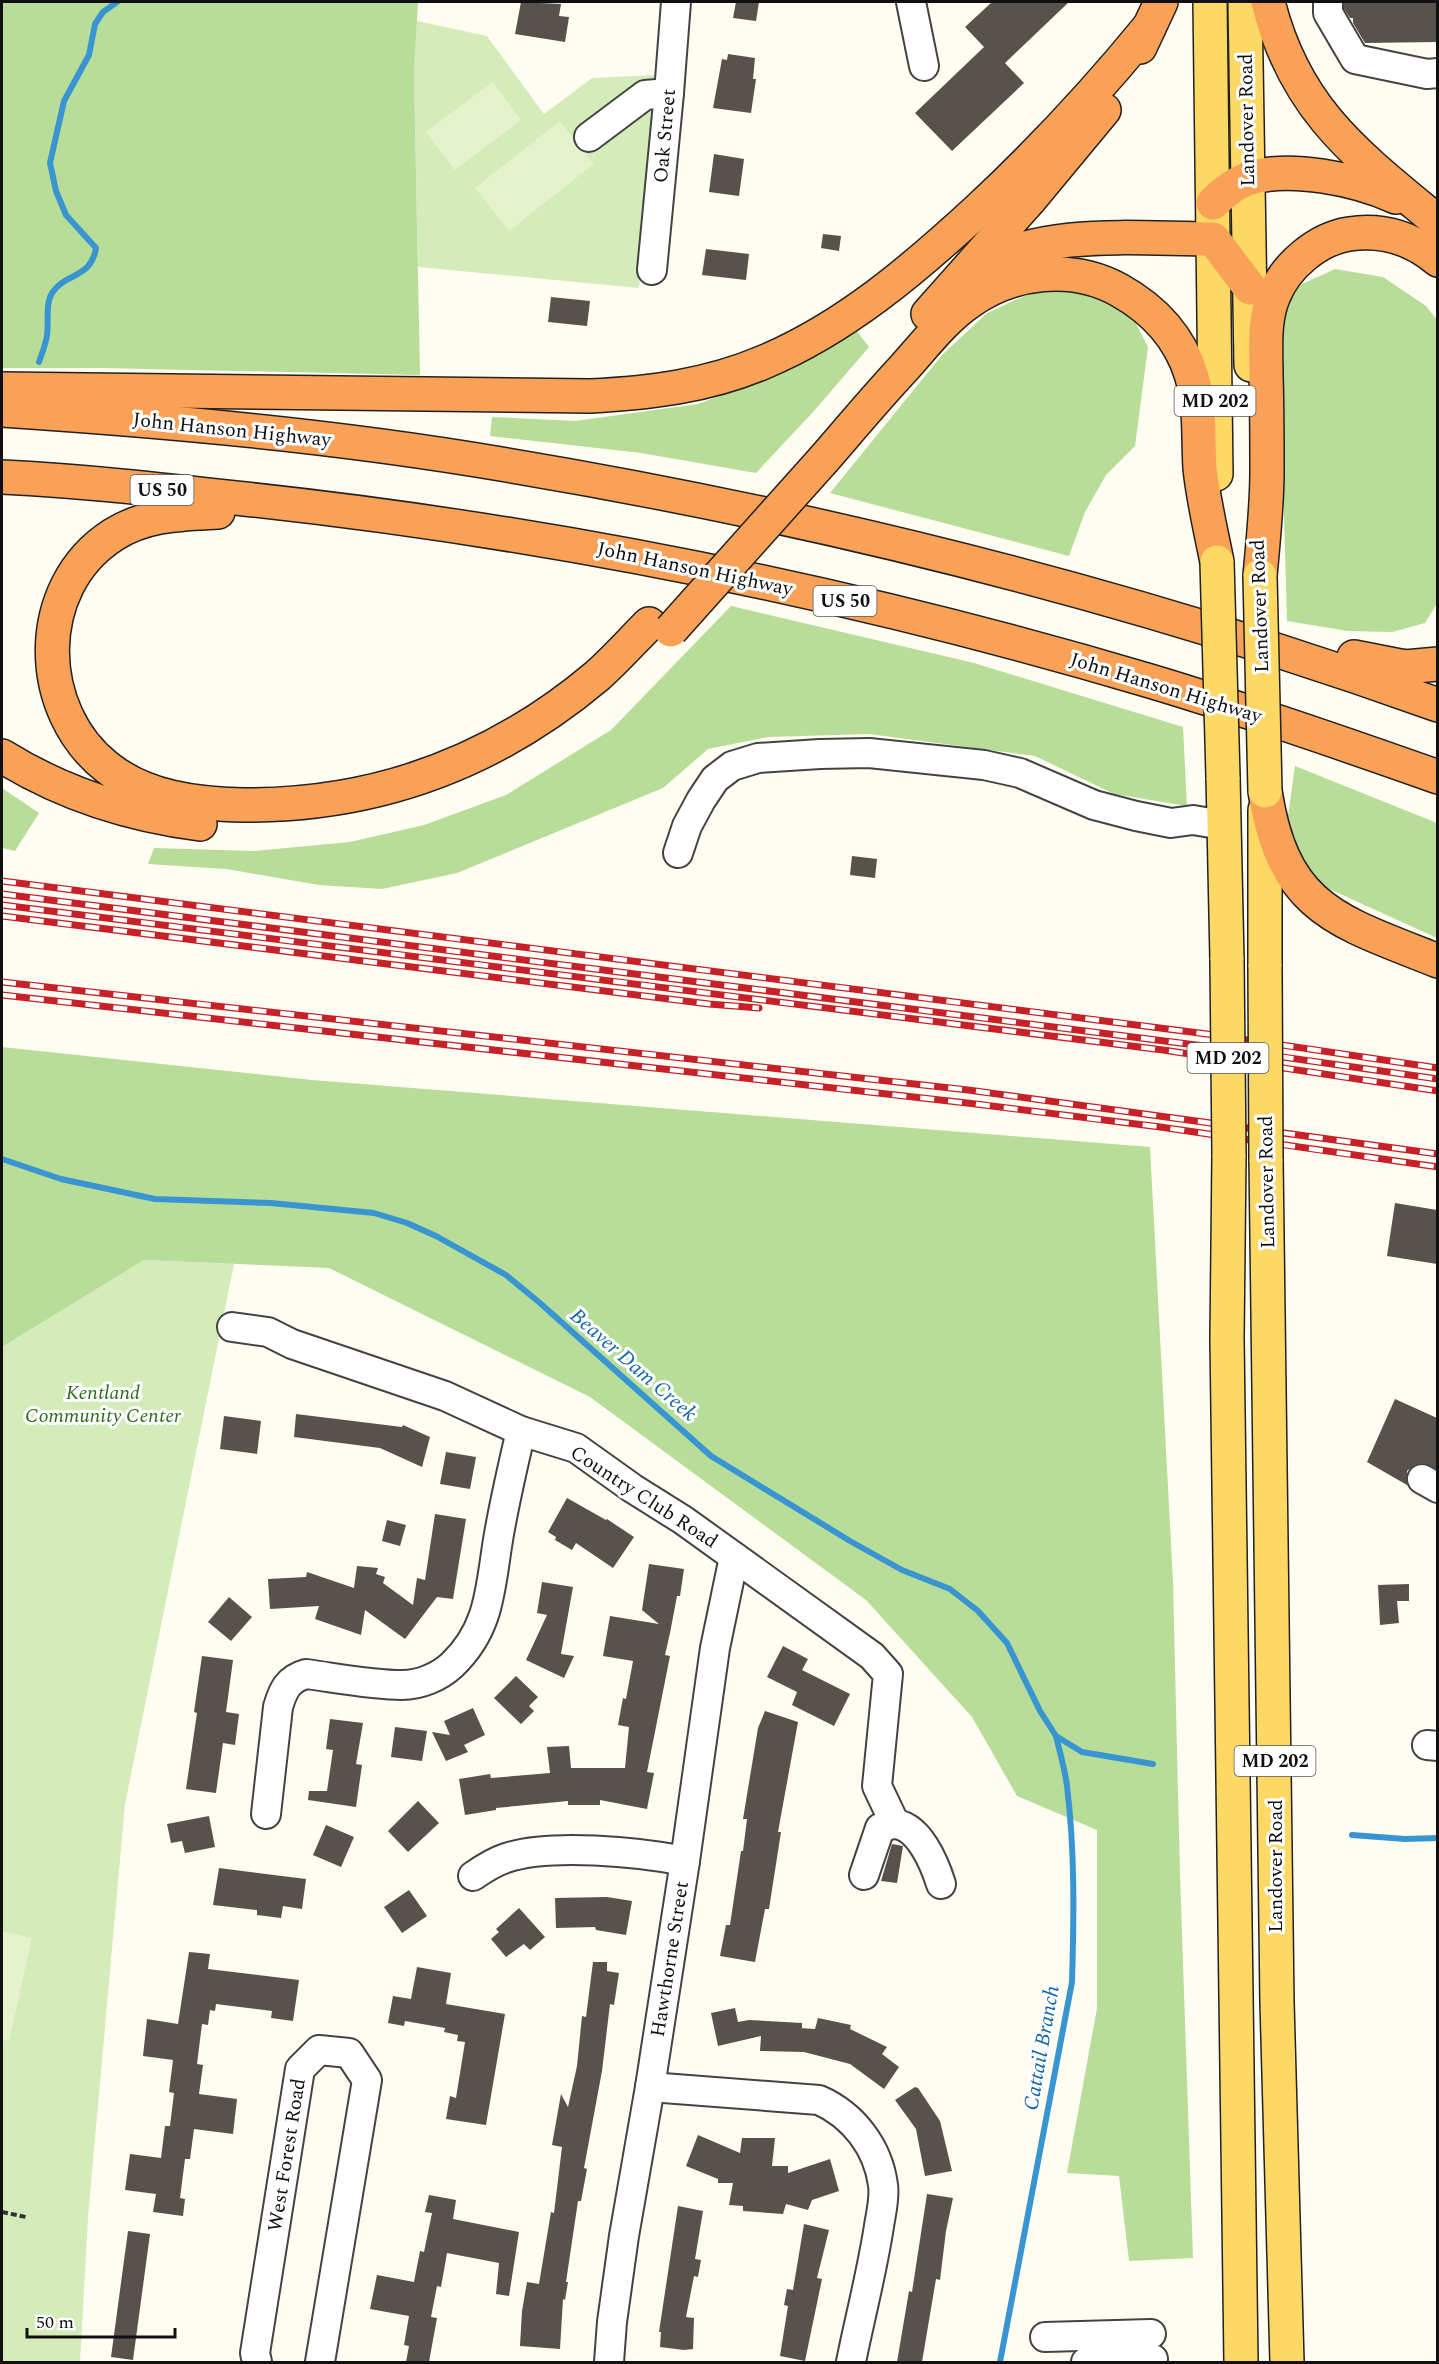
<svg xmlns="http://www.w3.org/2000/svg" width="1439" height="2364" font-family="Spectral,serif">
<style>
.green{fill:#d3ecba}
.forest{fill:#b7dd98}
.pitch{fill:#e5f2cc}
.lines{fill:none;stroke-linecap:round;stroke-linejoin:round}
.stream{stroke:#3995d2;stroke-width:6}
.building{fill:#59514b}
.minor-casing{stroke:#434343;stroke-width:32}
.major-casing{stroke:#212121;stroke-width:36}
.highway-casing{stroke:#212121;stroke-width:36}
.path{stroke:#323232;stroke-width:4;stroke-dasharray:6 3;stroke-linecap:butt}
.minor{stroke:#fff;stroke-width:28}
.major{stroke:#fdd865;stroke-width:33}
.highway{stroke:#f9a156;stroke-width:33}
.rail-casing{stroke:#c62129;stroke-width:7}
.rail{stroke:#fff;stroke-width:4.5;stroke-dasharray:14;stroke-linecap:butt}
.major-bridge-casing{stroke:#212121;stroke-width:36;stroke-linecap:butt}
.highway-bridge-casing{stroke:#212121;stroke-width:36;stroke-linecap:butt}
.major-bridge{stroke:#fdd865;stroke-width:33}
.highway-bridge{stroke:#f9a156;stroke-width:33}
.labels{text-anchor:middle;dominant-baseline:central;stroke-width:6;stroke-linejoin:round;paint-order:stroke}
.shield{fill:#fff;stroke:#585858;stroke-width:1.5}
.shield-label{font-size:18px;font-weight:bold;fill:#101010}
.street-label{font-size:20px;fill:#101010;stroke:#fff}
.park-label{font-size:20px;font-style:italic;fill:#2c6b1c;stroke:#fff}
.water-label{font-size:21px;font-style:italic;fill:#1366a7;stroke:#fff}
</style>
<rect width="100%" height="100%" fill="#fffdf2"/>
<g class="green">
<path d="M417 21 487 36 544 114 592 78 656 75 639 288 418 267 414 73Z"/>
<path d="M144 1260 234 1264 125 1804 88 2217 80 2362H2V1347Z"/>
</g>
<g class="forest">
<path d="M2 2H418L414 73 420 375 102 368H2Z"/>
<path d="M1335 269 1383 277 1426 306 1437 320 1438 602 1425 623 1392 632 1348 631 1287 621 1279 339 1284 303 1300 285Z"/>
<path d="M1086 289 1131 314 1148 347 1135 446 1106 475 1085 512 1069 556 830 493 942 355 987 313 1037 290Z"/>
<path d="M856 330 869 347 814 411 756 473 641 453 490 436 492 417 575 421 698 404 787 371Z"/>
<path d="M731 606 974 663 1183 727 1187 806 1114 794 1035 756 869 734 768 737 708 749 663 788 457 873 382 889 319 885 226 869 148 864 154 848 253 851 350 842 424 825 506 795 611 730Z"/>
<path d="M1295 766 1437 823V938L1303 877 1287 823Z"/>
<path d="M2 788 39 813 15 851 2 848Z"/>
<path d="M2 1047 312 1080 1150 1147 1173 1582 1180 1874 1193 2258 1129 2261 1119 2176 1067 2173 1097 2008V1830L1017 1796 972 1717 866 1600 590 1397 329 1268 144 1260 2 1347Z"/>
</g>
<g class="pitch">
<path d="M493 82 521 120 455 170 426 132Z"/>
<path d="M560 121 594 164 509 231 475 188Z"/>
<path d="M2 1931 32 1938 9 2041 2 2040Z"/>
</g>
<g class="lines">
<g class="stream">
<path d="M39 362C42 353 46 344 47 335 49 322 45 305 52 293 66 272 91 279 96 248L66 215 56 191 50 163 64 101 89 55 95 24 103 12 117 2"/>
<path d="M2 1159 61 1179 155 1199 271 1203 374 1213 407 1223 436 1236 506 1275 540 1303 711 1456 850 1541 902 1570 950 1589 978 1611 1007 1643 1040 1711 1056 1736 1082 1752 1153 1764"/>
<path d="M1352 1835 1405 1839 1438 1838"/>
<path d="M1000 2362 1072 1982C1074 1917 1075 1851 1067 1786 1065 1770 1060 1753 1056 1736"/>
</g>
</g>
<g class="building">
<path d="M521 2 561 4 559 16 569 17 565 42 515 34Z"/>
<path d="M736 2H759L756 21 733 18Z"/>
<path d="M992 2H1069L1005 63 1024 83 952 151 915 113 984 47 965 27Z"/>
<path d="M1344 2H1437V42L1365 43 1353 23V18H1350L1344 9Z"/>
<path d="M728 54 755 58 753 79H756L751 113 713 108 722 59 727 60Z"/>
<path d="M714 154 744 159 739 196 709 192Z"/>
<path d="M823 234 841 236 839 251 821 248Z"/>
<path d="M706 249 749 254 746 280 702 275Z"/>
<path d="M551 297 590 301 587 326 548 322Z"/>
<path d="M852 856 877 859 875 878 850 875Z"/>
<path d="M1395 1203 1437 1210V1264L1387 1256Z"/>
<path d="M1395 1399 1437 1418V1469L1422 1463 1414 1465 1407 1471V1485L1367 1462Z"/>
<path d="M296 1414 402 1427 403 1425 430 1437 422 1467 380 1448 294 1437Z"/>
<path d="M224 1416 261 1421 257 1454 220 1449Z"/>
<path d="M446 1452 476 1457 470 1489 440 1484Z"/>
<path d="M567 1498 606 1520 607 1519 634 1537 613 1568 576 1543 572 1550 555 1540 556 1537 548 1532Z"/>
<path d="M435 1514 466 1519 453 1599 437 1597 405 1639 365 1610 361 1635 315 1619 319 1606 270 1609 268 1579 306 1577 307 1572 354 1588 357 1566 378 1568 376 1574 385 1577 383 1583 413 1605 417 1578 425 1580Z"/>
<path d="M387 1520 406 1525 400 1546 382 1541Z"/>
<path d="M649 1564 684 1569 680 1596H677L670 1633 665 1655 670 1656 647 1772 654 1773 647 1809 600 1800V1805H568V1801L496 1808V1810L465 1815 459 1779 490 1774 491 1778 550 1773 547 1747 569 1746 571 1768H625L629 1727 618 1725 623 1698 626 1699 633 1661 603 1656 610 1616 659 1624 642 1610Z"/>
<path d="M542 1582 573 1587 561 1654 574 1656 564 1678 526 1660 547 1615 537 1613Z"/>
<path d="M1409 1584V1601H1397L1399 1623 1380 1625 1378 1585Z"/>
<path d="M229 1597 252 1617 231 1641 208 1622Z"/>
<path d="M783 1646 808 1659 802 1670 850 1694 834 1726 792 1705 797 1692 767 1677Z"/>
<path d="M202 1656 233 1660 226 1712 239 1714 235 1745 223 1743 216 1793 186 1789 197 1713 194 1712Z"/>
<path d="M516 1676 538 1697 529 1706 534 1711 521 1724 494 1698Z"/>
<path d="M473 1708 485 1735 464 1745 468 1752 446 1761 432 1732 450 1735 444 1721Z"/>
<path d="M765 1711 798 1722 778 1832H781L769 1909H765L755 1962 720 1956 726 1925H730L741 1851H743L747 1819H743L758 1728Z"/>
<path d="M330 1719 363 1723 356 1764 362 1765 356 1807 308 1800 309 1791H327L333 1750 326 1749Z"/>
<path d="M395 1727 427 1731 422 1761 391 1757Z"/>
<path d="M418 1801 439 1823 408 1852 388 1831Z"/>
<path d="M209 1816 215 1847 185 1853 182 1841 171 1843 167 1824Z"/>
<path d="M326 1825 354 1837 341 1867 313 1855Z"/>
<path d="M892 1844 903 1846 897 1883 881 1881Z"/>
<path d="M219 1868 306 1879 302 1909 283 1906 281 1918 257 1915V1910L213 1905Z"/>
<path d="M409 1890 427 1916 402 1933 384 1907Z"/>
<path d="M607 1897 632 1901 626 1935 596 1930 595 1927 556 1928 555 1898Z"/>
<path d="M519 1908 545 1937 530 1950 524 1944 506 1957 491 1939 499 1932 496 1929Z"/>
<path d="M189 1952 210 1954 208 1969 299 1980 293 2021 271 2018 272 2011 216 2004 215 2011 210 2010 208 2025 202 2024 197 2064 203 2065 199 2094 237 2099 233 2134 194 2129 190 2159H185L180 2198 185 2199 183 2216 153 2212 156 2194 125 2190 130 2154 161 2158 165 2126H170L174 2093 169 2092 173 2060 143 2056 147 2019 178 2024Z"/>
<path d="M593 1962H607V1971L619 1973 614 2005 610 2004 602 2071 584 2168 587 2169 581 2201H578L566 2282H568L565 2300 563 2299 560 2349 520 2346 522 2311 527 2282 539 2284 551 2212 554 2213 562 2147 552 2145 561 2094 568 2107 577 2066 582 2016 586 2017Z"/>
<path d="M417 1967 451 1973 446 2004 505 2014 486 2125 446 2119 450 2096 456 2098 465 2042 457 2041 458 2035 444 2032 445 2028 405 2021 404 2026 388 2023 393 1996 411 1999Z"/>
<path d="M735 2008 738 2022 749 2020 802 2023V2028H799L815 2029 818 2018 851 2025 850 2029 887 2047 882 2054 899 2067 884 2089 850 2064 804 2052 760 2051 761 2036 718 2046 711 2013Z"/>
<path d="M915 2087 918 2088 940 2121 952 2171 925 2176 916 2129 895 2100Z"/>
<path d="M698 2135 740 2153 742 2138H775L772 2166H788V2173L830 2159 839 2191 812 2200 808 2210 786 2204 783 2214 743 2211V2206L729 2205 733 2183H718V2179L686 2166Z"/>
<path d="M927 2194 953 2198 946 2231 940 2280 936 2279 922 2362H897L909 2291 912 2292Z"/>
<path d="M429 2195 456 2200 453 2219 519 2232 509 2296 496 2294 499 2263 447 2253 441 2287 437 2286 431 2317 437 2318 429 2362H406L409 2346 404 2345 409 2316 370 2309 377 2275 414 2282 420 2251 424 2252 432 2213 425 2212Z"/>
<path d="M678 2206 703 2211 695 2259 701 2260 698 2277 694 2276 686 2317 694 2318 693 2349 684 2350 660 2347 661 2332H659Z"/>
<path d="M804 2224 829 2230 817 2278 822 2279 805 2361 780 2356 788 2306 784 2305 787 2289 793 2290Z"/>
<path d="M128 2231 150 2234 133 2360 111 2357Z"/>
</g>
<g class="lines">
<defs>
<g id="minor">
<path d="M911 2 924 66"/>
<path d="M1328 2V13L1355 59 1427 74 1438 73"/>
<path d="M589 137 645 95 669 93"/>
<path d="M652 270 669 93 676 2"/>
<path d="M678 853 687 826 701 800 715 779 732 766 758 758 820 754 869 753 984 765 1020 773 1094 805 1136 816 1171 823 1193 820 1223 825"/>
<path d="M232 1327 268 1332 292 1344 445 1396 521 1431 576 1448 632 1488 683 1520 872 1656 888 1674 877 1786 895 1824"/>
<path d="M1422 1479 1438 1488"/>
<path d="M1427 1745 1438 1746"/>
<path d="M266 1814 278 1707C283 1690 288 1679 306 1674 336 1678 372 1685 402 1685 420 1685 439 1677 452 1665 492 1627 490 1585 499 1534 505 1500 513 1465 521 1431"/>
<path d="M864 1875 880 1828C884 1827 889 1825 893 1824 919 1824 935 1865 941 1884"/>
<path d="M473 1876C483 1869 494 1862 506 1858 550 1843 639 1852 685 1861"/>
<path d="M650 2087 819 2100C853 2115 878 2147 883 2185 885 2198 881 2213 879 2226 872 2272 860 2317 851 2362"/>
<path d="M1045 2337 1151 2334"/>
<path d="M257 2362 255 2353 300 2069 319 2050 349 2053 367 2080 320 2362"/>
<path d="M609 2362 612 2322 624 2236 650 2087 685 1861 715 1648 734 1557"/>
<path d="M1086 2362 1153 2359"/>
</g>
<g id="major">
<path d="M1210 2 1216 474"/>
<path d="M1245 2 1251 365"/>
<path d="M1223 777 1227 960"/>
<path d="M1265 810V967"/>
<path d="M1229 1155 1227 1338 1241 2362"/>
<path d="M1266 1159 1277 2002 1287 2362"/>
</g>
<g id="highway">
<path d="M1268 2C1295 110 1357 155 1438 222"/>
<path d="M1140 47 1161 2"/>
<path d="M1213 203C1223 193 1234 184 1247 179 1289 165 1356 179 1396 197"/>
<path d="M975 268C1047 228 1133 239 1213 239L1250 288"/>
<path d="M928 314 1031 198 1104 110"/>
<path d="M2 389 590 396C650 393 708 386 764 362 845 328 914 269 978 210 1039 153 1096 92 1149 27"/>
<path d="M2 410C168 421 336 436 501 464 820 517 1134 596 1438 705"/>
<path d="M824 459C850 429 875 399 902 370 923 347 943 320 969 302 1012 271 1072 264 1119 290 1153 309 1179 336 1191 374 1201 405 1198 436 1200 468 1203 499 1211 531 1217 562"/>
<path d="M2 477C83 481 164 490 245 499 551 532 854 593 1150 681 1247 710 1342 743 1438 777"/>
<path d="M218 512C181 514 146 514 113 535 32 587 34 711 108 768 146 798 196 804 243 805 376 806 495 762 597 676 615 660 632 641 649 624"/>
<path d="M1260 576C1263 542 1267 506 1267 472 1267 440 1267 408 1266 376 1266 349 1263 320 1274 295 1286 266 1317 239 1349 234 1382 229 1412 238 1438 260"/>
<path d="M1354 657 1405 667 1438 664"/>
<path d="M2 756C63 794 129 815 200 824"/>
<path d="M1265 791C1283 910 1338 921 1438 961"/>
</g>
</defs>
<use href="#minor" class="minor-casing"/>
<use href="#major" class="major-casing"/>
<use href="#highway" class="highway-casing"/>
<g class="path">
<path d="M2 2212 26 2217"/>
<path d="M2 2330H3"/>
</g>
<use href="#minor" class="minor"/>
<use href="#major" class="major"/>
<use href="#highway" class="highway"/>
<defs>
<g id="rail">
<path d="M2 881 1207 1034 1438 1068"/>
<path d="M2 894 1212 1047 1438 1079"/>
<path d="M2 905 1163 1050 1438 1091"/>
<path d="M2 916 709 1004 759 1008"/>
<path d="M2 982 968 1090 1438 1154"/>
<path d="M2 995 967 1103 1160 1127 1438 1167"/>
</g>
</defs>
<use href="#rail" class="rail-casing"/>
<use href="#rail" class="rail"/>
<defs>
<g id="major-bridge">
<path d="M1217 562 1223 777"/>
<path d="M1260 576 1265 791"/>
<path d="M1227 960 1229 1155"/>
<path d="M1265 967 1266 1159"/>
</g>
<path id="highway-bridge" d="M671 630 824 459"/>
</defs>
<use href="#major-bridge" class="major-bridge-casing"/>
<use href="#highway-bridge" class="highway-bridge-casing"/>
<use href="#major-bridge" class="major-bridge"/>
<use href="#highway-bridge" class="highway-bridge"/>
</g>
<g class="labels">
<g class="shield">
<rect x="1174.5" y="386" width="81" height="30" rx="4.5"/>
<rect x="130.5" y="475" width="63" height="30" rx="4.5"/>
<rect x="813.5" y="586" width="63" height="30" rx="4.5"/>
<rect x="1187.5" y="1043" width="81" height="30" rx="4.5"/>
<rect x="1234.5" y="1746" width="81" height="30" rx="4.5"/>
</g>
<g class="shield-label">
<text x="1215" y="401">MD 202</text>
<text x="162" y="490">US 50</text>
<text x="845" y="601">US 50</text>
<text x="1228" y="1058">MD 202</text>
<text x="1275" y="1761">MD 202</text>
</g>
<g class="street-label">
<text transform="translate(1247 120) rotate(-91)">Landover Road</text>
<text transform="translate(665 136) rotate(-85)">Oak Street</text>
<text transform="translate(232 430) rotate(6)">John Hanson Highway</text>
<text transform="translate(695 569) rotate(12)">John Hanson Highway</text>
<text transform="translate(1260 606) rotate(-92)">Landover Road</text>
<text transform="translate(1166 688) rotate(17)">John Hanson Highway</text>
<text transform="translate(1267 1182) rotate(-91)">Landover Road</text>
<text transform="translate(644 1497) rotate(33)">Country Club Road</text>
<text transform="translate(1276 1866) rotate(-90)">Landover Road</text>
<text transform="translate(670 1959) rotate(-81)">Hawthorne Street</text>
<text transform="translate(287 2155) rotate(-81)">West Forest Road</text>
</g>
<g class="park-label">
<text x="103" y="1393">Kentland<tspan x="103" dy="23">Community Center</tspan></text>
</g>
<g class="water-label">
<text transform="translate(633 1365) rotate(41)">Beaver Dam Creek</text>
<text transform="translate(1042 2048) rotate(-80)">Cattail Branch</text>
</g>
</g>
<rect width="1439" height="2364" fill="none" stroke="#101010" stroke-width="6"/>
<path d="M27 2328v9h148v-9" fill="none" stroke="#101010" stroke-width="3"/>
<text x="36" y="2328" font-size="18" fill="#101010" stroke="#ffffff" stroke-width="4.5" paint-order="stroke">50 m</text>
</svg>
